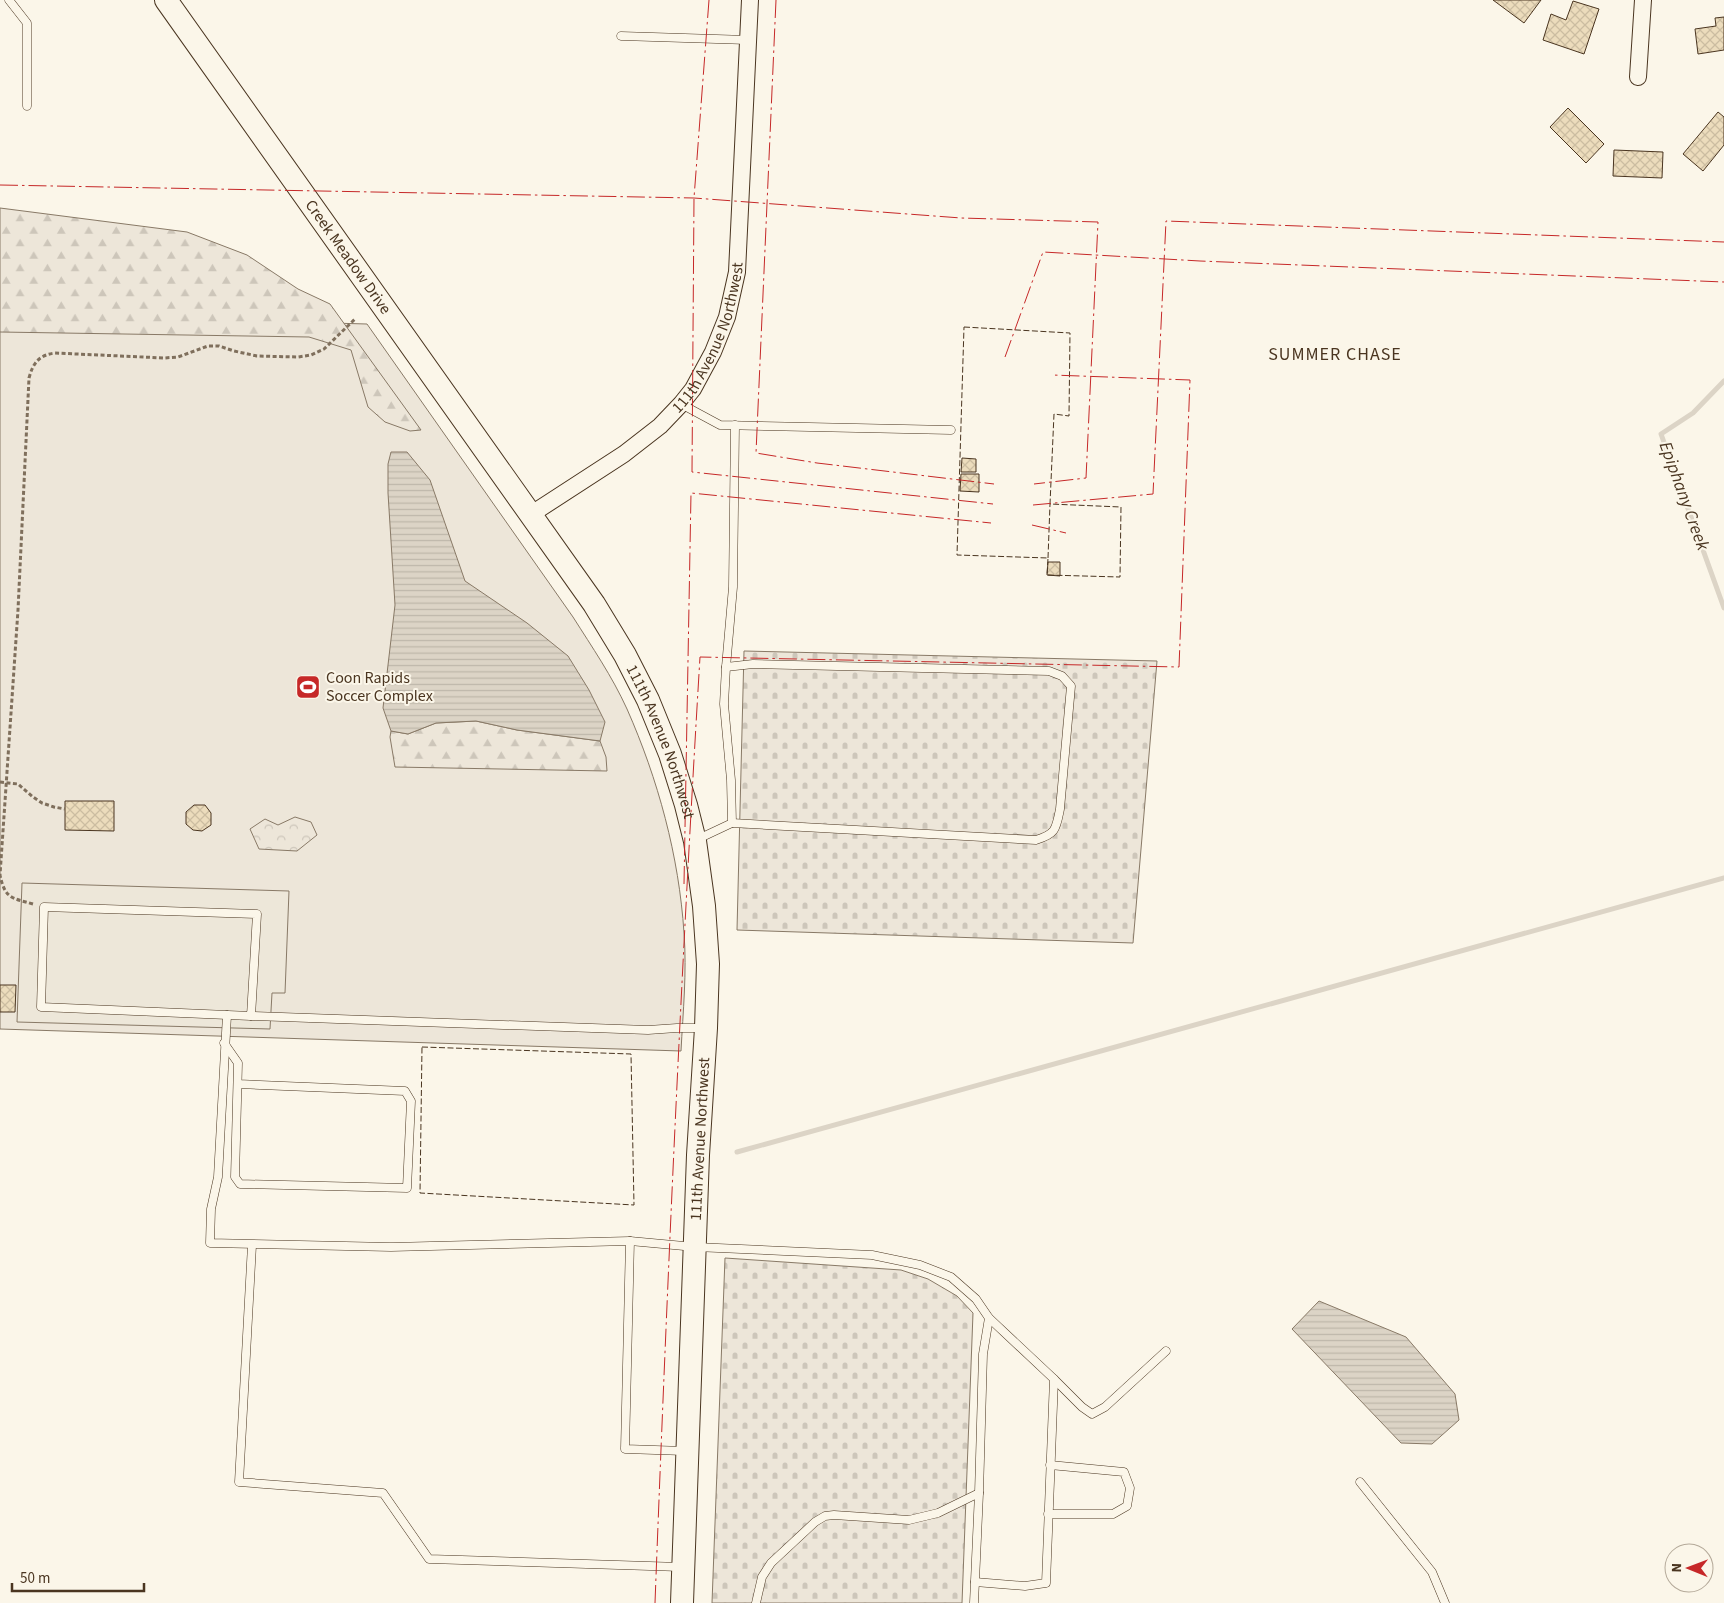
<svg xmlns="http://www.w3.org/2000/svg" width="1724" height="1603" font-family="'Source Sans 3',sans-serif">
<style>
.grass{fill:#ede6d9;stroke:#887966}
.forest{fill:url(#forest-firs);stroke:#887966}
.cemetery{fill:url(#cemetery-stones);stroke:#887966}
.park{fill:url(#park-crowns);stroke:#887966}
.parking{fill:#ede7d9;stroke:#887966}
.water{fill:url(#water-rules);stroke:#887966}
.lines{fill:none;stroke-linecap:round;stroke-linejoin:round}
.stream{stroke:#dcd4c6;stroke-width:5}
.building{fill:url(#building-cross-hatch);stroke:#4a3520}
.lane-casing{stroke:#4a3520;stroke-width:9}
.street-casing{stroke:#4a3520;stroke-width:18}
.secondary-casing{stroke:#4a3520;stroke-width:24}
.path{stroke:#7f6f5c;stroke-width:3;stroke-dasharray:4 2.5;stroke-linecap:butt}
.lane{stroke:#fbf6e9;stroke-width:8}
.street{stroke:#fbf6e9;stroke-width:16}
.secondary{stroke:#fbf6e9;stroke-width:22}
.fence{stroke:#4a3520;stroke-width:1;stroke-dasharray:6 2.5;stroke-linecap:butt}
.power{stroke:#c62828;stroke-width:1;stroke-dasharray:18 4 2.5 4;stroke-linecap:butt}
.labels{text-anchor:middle;dominant-baseline:central;stroke-width:4;stroke-linejoin:round;paint-order:stroke}
.street-label{font-size:16px;fill:#4a3520;stroke:#fbf6e9}
.poi-label{font-size:16px;fill:#4a3520;stroke:#fbf6e9;text-anchor:start}
.neighbourhood-label{font-size:18px;letter-spacing:1px;fill:#4a3520;stroke:#fbf6e9}
.water-label{font-size:18px;font-style:italic;fill:#4a3520;stroke:#fbf6e9}
</style>
<defs>
<pattern id="forest-firs" width="22" height="20" patternUnits="userSpaceOnUse" patternTransform="scale(1.25)"><rect width="22" height="20" fill="#ede6d9"/><path d="M5 1l3.5 6h-7zM16 11l3.5 6h-7z" fill="#cdc6ba"/></pattern>
<pattern id="cemetery-stones" width="16" height="16" patternUnits="userSpaceOnUse" patternTransform="scale(1.25)"><rect width="16" height="16" fill="#ede6d9"/><path d="M2 7V4a2 2 0 0 1 4 0v3zM10 15v-3a2 2 0 0 1 4 0v3z" fill="#cdc6ba"/></pattern>
<pattern id="park-crowns" width="20" height="18" patternUnits="userSpaceOnUse" patternTransform="scale(1.25)"><rect width="20" height="18" fill="#ede6d9"/><path d="M2 6a3 3 0 1 1 6 0M12 15a3 3 0 1 1 6 0" fill="none" stroke="#cdc6ba"/></pattern>
<pattern id="water-rules" width="6" height="5" patternUnits="userSpaceOnUse" patternTransform="scale(1.25)"><rect width="6" height="5" fill="#dcd4c6"/><path d="M0 2.5h6" fill="none" stroke="#beb7aa"/></pattern>
<pattern id="building-cross-hatch" width="8" height="8" patternUnits="userSpaceOnUse" patternTransform="scale(1.25)"><rect width="8" height="8" fill="#ecdcbc"/><path d="M0 0l8 8M0 8l8-8" fill="none" stroke="#ccbda1"/></pattern>
</defs>
<rect width="100%" height="100%" fill="#fbf6e9"/>
<path class="grass" d="M0 314 367 324 573 617C592 647 612 676 627 709 658 779 679 856 684 933 687 972 683 1012 681 1051L0 1029Z"/>
<g class="forest">
<path d="M0 208 187 232 247 255 298 289 330 304 421 430 410 431 385 422 368 407 351 350 309 337 0 332Z"/>
<path d="M476 721 517 730 600 741 606 757 607 771 395 767 390 737 391 731 408 734 436 723Z"/>
</g>
<g class="cemetery">
<path d="M744 651 1157 661 1133 943 737 930Z"/>
<path d="M725 1258 901 1270 928 1279 957 1296 973 1313 962 1603H712Z"/>
</g>
<path class="park" d="M295 817 311 822 317 835 297 851 259 849 250 829 265 819 278 825Z"/>
<path class="parking" d="M22 883 289 891 285 993H272L270 1029 17 1022Z"/>
<g class="water">
<path d="M391 452H407L430 480 465 581 527 623 568 656 589 690 605 722 600 741 517 730 476 721 436 723 408 734 391 731 383 708 395 605 388 493V464Z"/>
<path d="M1319 1301 1406 1337 1455 1394 1459 1420 1432 1444 1401 1443 1292 1329Z"/>
</g>
<g class="lines">
<g class="stream">
<path d="M1724 381 1693 413 1661 434 1724 608"/>
<path d="M737 1152 1724 878"/>
</g>
</g>
<g class="building">
<path d="M1493 0H1541L1524 23Z"/>
<path d="M1573 1 1599 9 1584 54 1543 40 1551 14 1566 20Z"/>
<path d="M1724 17V50L1698 54 1695 29 1716 26 1715 18Z"/>
<path d="M1568 108 1604 144 1586 163 1550 127Z"/>
<path d="M1718 112 1724 117V145L1703 171 1683 154Z"/>
<path d="M1614 150 1663 152 1662 178 1613 176Z"/>
<path d="M962 458 976 459V472H961Z"/>
<path d="M961 474H979V492L960 491Z"/>
<path d="M1048 562H1060V576L1047 575Z"/>
<path d="M65 801H114V831L65 830Z"/>
<path d="M194 805H205L211 813V825L202 831 193 830 186 824V812Z"/>
<path d="M0 985H16L15 1012H0Z"/>
</g>
<g class="lines">
<defs>
<g id="lane">
<path d="M9 0 27 23V106"/>
<path d="M621 36 748 40"/>
<path d="M681 404 720 425 951 430"/>
<path d="M726 667 753 664 1049 671 1062 676 1071 686 1060 809C1056 829 1056 834 1036 840L732 823"/>
<path d="M698 839 732 823 731 780 724 704 726 667 733 587 735 425"/>
<path d="M44 907 257 914 251 1016 41 1007Z"/>
<path d="M227 1015 218 1177 211 1209 210 1243 391 1247 630 1241 695 1247 872 1255 920 1265 951 1277 976 1299 989 1318 983 1354 979 1493 974 1603"/>
<path d="M251 1016 648 1030 677 1028H704"/>
<path d="M224 1043 238 1063 235 1177 240 1184 407 1188 411 1101 405 1091 238 1084"/>
<path d="M630 1241 625 1449 685 1451"/>
<path d="M252 1245 239 1482 383 1493 429 1559 681 1567"/>
<path d="M1054 1379 1082 1407 1092 1414 1105 1407 1166 1351"/>
<path d="M1360 1482 1432 1572 1445 1603"/>
<path d="M1048 1514H1113L1127 1506 1130 1488 1124 1472 1050 1465"/>
<path d="M975 1582 1025 1586 1046 1583 1054 1379 989 1318"/>
<path d="M756 1603 762 1577 771 1563 815 1522 825 1516 834 1515 909 1520 938 1513 979 1493"/>
</g>
<g id="street">
<path d="M1638 77 1643 0"/>
<path id="s1" d="M530 515 624 454 660 426 681 404 693 389 713 352 727 317 737 272 750 0"/>
</g>
<g id="secondary">
<path id="s2" d="M166 0 594 604 625 655 648 700 670 754 686 805 695 841 704 906 708 964 706 1028 698 1155 682 1603"/>
</g>
</defs>
<use href="#lane" class="lane-casing"/>
<use href="#street" class="street-casing"/>
<use href="#secondary" class="secondary-casing"/>
<g class="path">
<path d="M0 782 18 784 33 797 42 803 54 807 65 809"/>
<path d="M33 904C12 898 5 899 0 875L18 610 29 378C33 363 39 355 55 353L164 358 178 357 208 346H219L234 351 257 356 298 357 311 355 324 349 355 319"/>
</g>
<use href="#lane" class="lane"/>
<use href="#street" class="street"/>
<use href="#secondary" class="secondary"/>
<g class="fence">
<path d="M964 327 1070 333 1069 416 1054 414 1050 504 1121 507 1120 577 1047 575 1048 558 957 555Z"/>
<path d="M1048 558 1050 504"/>
<path d="M422 1047 631 1054 634 1205 420 1193Z"/>
</g>
<g class="power">
<path d="M709 0 694 198 692 472 993 504"/>
<path d="M776 0 756 453 817 463 994 484"/>
<path d="M0 185 694 198 961 218 1098 222 1086 478 1034 484"/>
<path d="M1005 357 1043 252 1200 261 1724 282"/>
<path d="M1033 505 1153 494 1166 221 1724 242"/>
<path d="M1032 525 1066 533"/>
<path d="M684 884 691 493 991 523"/>
<path d="M655 1603C667 1287 681 972 700 657L1179 667 1190 380 1052 375"/>
</g>
</g>
<defs>
<symbol id="stadium-square" viewBox="-11 -11 22 22"><rect x="-9" y="-9" width="18" height="18" rx="4" fill="#c62828" stroke="#fbf6e9"/><path d="M0-5a6.5 5 0 1 0 0 10a6.5 5 0 1 0 0-10ZM-3.5-1.8h7v3.6h-7Z" fill="#fff"/></symbol>
</defs>
<g fill-rule="evenodd">
<use href="#stadium-square" x="294" y="673" width="28" height="28"/>
</g>
<g class="labels">
<g class="street-label">
<text stroke="none"><textPath href="#s2" startOffset="315">Creek Meadow Drive</textPath></text>
<text stroke="none"><textPath href="#s1" startOffset="261">111th Avenue Northwest</textPath></text>
<text stroke="none"><textPath href="#s2" startOffset="894">111th Avenue Northwest</textPath></text>
<text transform="translate(700 1139) rotate(-87)">111th Avenue Northwest</text>
</g>
<g class="poi-label">
<text x="326" y="678">Coon Rapids<tspan x="326" dy="18">Soccer Complex</tspan></text>
</g>
<g class="neighbourhood-label">
<text x="1335" y="354">SUMMER CHASE</text>
</g>
<g class="water-label">
<text transform="translate(1684 496) rotate(70)">Epiphany Creek</text>
</g>
</g>
<g transform="translate(1689 1568) rotate(271)"><circle r="24" fill="#fbf6e9" stroke="#b4a999"/>
<path d="M0-4L9 19L0 12L-9 19Z" fill="#c62828"/>
<text y="-8" font-size="14" font-weight="bold" text-anchor="middle" fill="#4a3520">N</text>
</g>
<path d="M12 1583v8h132v-8" fill="none" stroke="#4a3520" stroke-width="2.5"/>
<text x="20" y="1583" font-size="15" fill="#4a3520" stroke="#fbf6e9" stroke-width="4" paint-order="stroke">50 m</text>
</svg>
